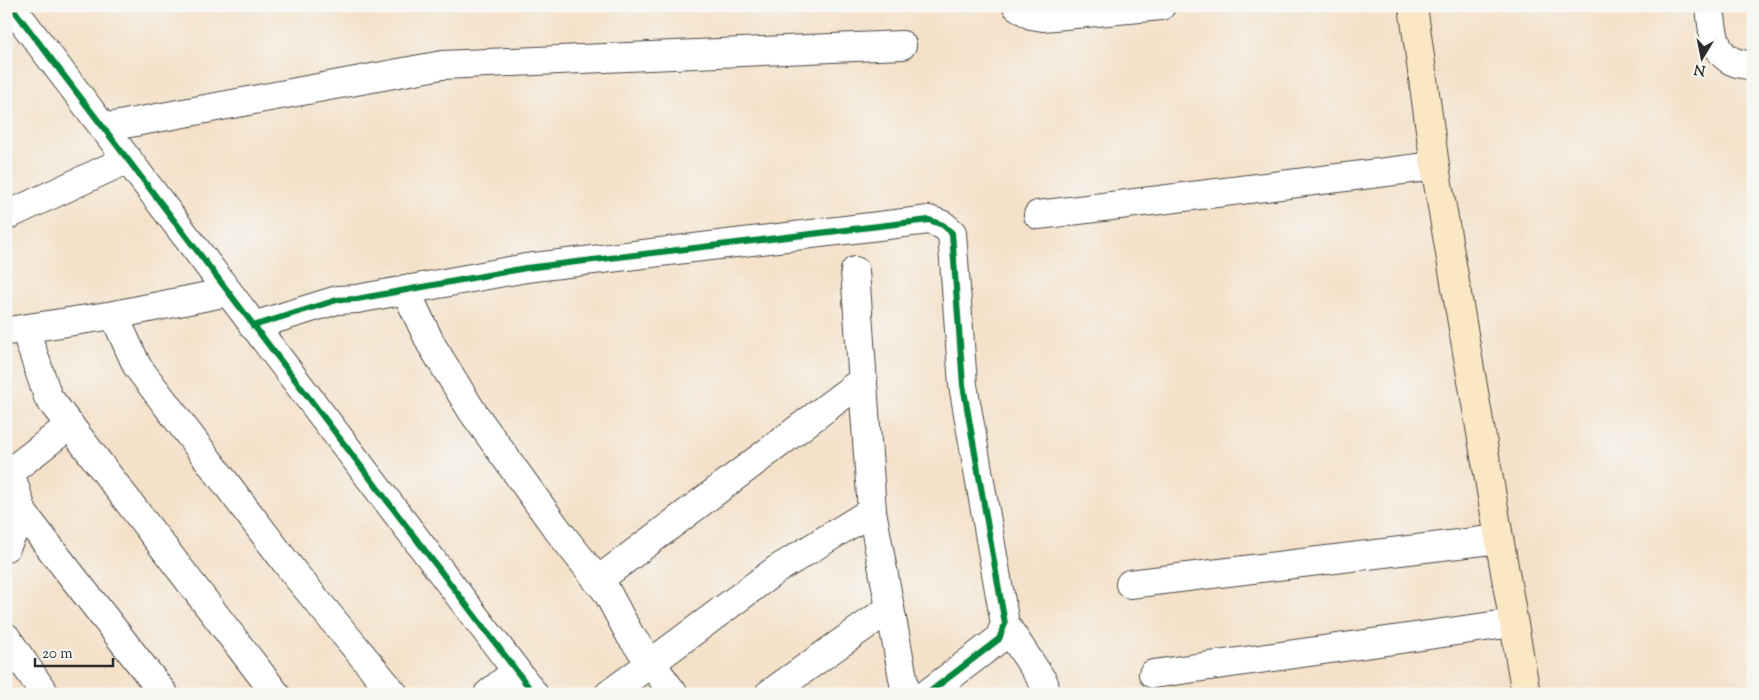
<svg xmlns="http://www.w3.org/2000/svg" width="1759" height="700" font-family="'Sorts Mill Goudy',serif">
<style>
.lines{fill:none;stroke-linecap:round;stroke-linejoin:round}
.street-casing{stroke:#494643;stroke-width:30}
.secondary-casing{stroke:#494643;stroke-width:30}
.street{stroke:#fff;stroke-width:28}
.secondary{stroke:#fae7c3;stroke-width:28}
.cycleway-casing{stroke:#f6f6f2;stroke-width:9}
.cycleway{stroke:#00873e;stroke-width:6}
</style>
<rect width="100%" height="100%" fill="#f6f6f2"/>
<filter id="ink" filterUnits="userSpaceOnUse"><feTurbulence type="fractalNoise" baseFrequency=".02" numOctaves="2"/><feDisplacementMap in="SourceGraphic" scale="10" xChannelSelector="R" yChannelSelector="G"/><feConvolveMatrix kernelMatrix="1 2 1 2 8 2 1 2 1" color-interpolation-filters="sRGB"/></filter>
<filter id="wash" filterUnits="userSpaceOnUse"><feTurbulence type="fractalNoise" baseFrequency=".0096" numOctaves="4" result="noise"/><feDisplacementMap in="SourceGraphic" scale="20" xChannelSelector="R" yChannelSelector="G"/><feGaussianBlur stdDeviation="1.12" result="paint"/><feColorMatrix in="noise" values="0 0 0 0 0 0 0 0 0 0 0 0 0 0 0 0 0 1.4 0 .05"/><feComposite in="paint" operator="in"/></filter>
<g filter="url(#wash)">
<rect width="100%" height="100%" fill="#f4e1c9"/>
</g>
<g filter="url(#ink)">
<g class="lines">
<defs>
<g id="street">
<path d="M11 6 534 694"/>
<path d="M1017 6 1031 15 1043 17 1161 6"/>
<path d="M1710 6C1713 36 1714 65 1753 65"/>
<path d="M103 128 442 65 902 45"/>
<path d="M1038 215 1435 166"/>
<path d="M6 216 128 159"/>
<path d="M855 271 872 511 906 694"/>
<path d="M405 289 431 344 472 411 557 529 607 592 630 635 651 663 776 570 872 511"/>
<path d="M114 315 137 366 294 573 394 694"/>
<path d="M253 326 337 300 357 299 526 268 929 220 943 225 952 233 963 385 1005 624 999 639 927 694"/>
<path d="M25 329 48 397 276 694"/>
<path d="M8 331 114 315 228 292"/>
<path d="M23 513 10 472 70 425"/>
<path d="M6 547 23 513 164 694"/>
<path d="M597 581 863 380"/>
<path d="M1130 584 1499 539"/>
<path d="M1005 624 1044 683 1046 694"/>
<path d="M6 637 45 694"/>
<path d="M1153 674 1513 623"/>
<path d="M488 694 516 671"/>
<path d="M609 694 651 663 674 694"/>
<path d="M769 694 890 608"/>
</g>
<path id="secondary" d="M1413 6 1435 166 1526 694"/>
</defs>
<use href="#street" class="street-casing"/>
<use href="#secondary" class="secondary-casing"/>
<use href="#street" class="street"/>
<use href="#secondary" class="secondary"/>
<defs>
<g id="cycleway">
<path d="M11 6 534 694"/>
<path d="M253 326 337 300 357 299 526 268 929 220 943 225 952 233 963 385 1005 624 999 639 927 694"/>
</g>
</defs>
<use href="#cycleway" class="cycleway-casing"/>
<use href="#cycleway" class="cycleway"/>
</g>
</g>
<rect width="1759" height="700" fill="none" stroke="#f6f6f2" stroke-width="25"/>
<g transform="translate(1702 58) rotate(190)" stroke="#f6f6f2" stroke-width="4" paint-order="stroke">
<path d="M0-4L9 19L0 12L-9 19Z" fill="#2b2b2b"/>
<text y="-8" font-size="14" font-weight="bold" text-anchor="middle" fill="#2b2b2b">N</text>
</g>
<path d="M35 658v8h78v-8" fill="none" stroke="#2b2b2b" stroke-width="2.5"/>
<text x="42" y="658" font-size="15" fill="#2b2b2b" stroke="#f6f6f2" stroke-width="4" paint-order="stroke">20 m</text>
</svg>
